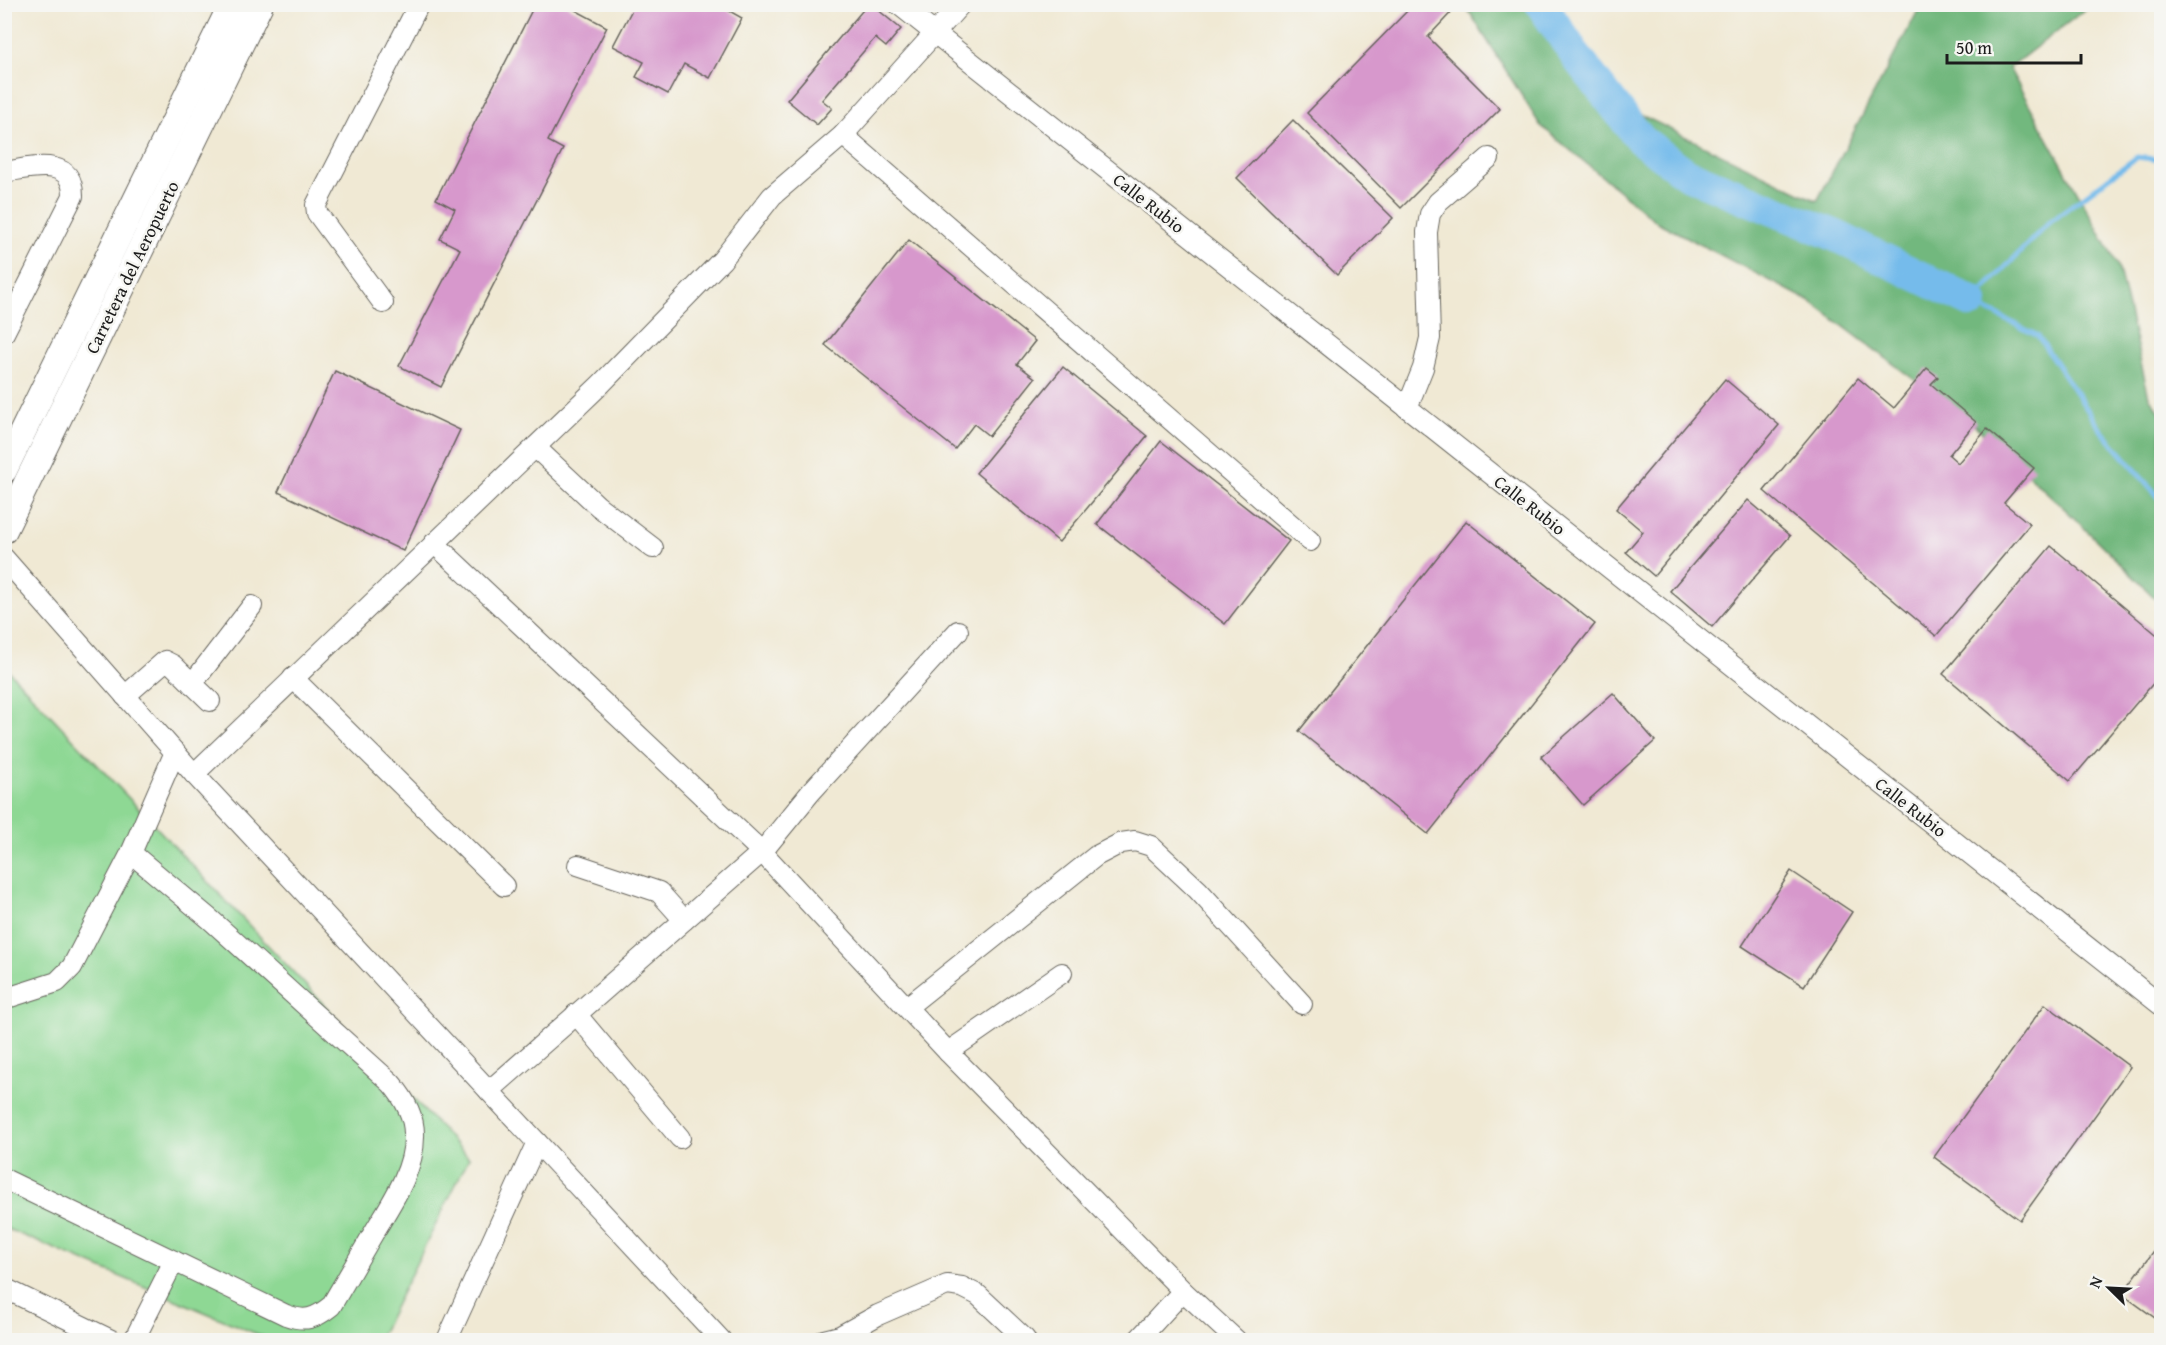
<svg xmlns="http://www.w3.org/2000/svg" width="2166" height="1345" font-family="'Gentium Book Plus',serif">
  <rect width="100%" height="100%" fill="#f6f6f2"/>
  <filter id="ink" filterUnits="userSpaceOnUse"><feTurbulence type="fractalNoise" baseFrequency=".0167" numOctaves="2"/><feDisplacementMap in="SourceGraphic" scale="12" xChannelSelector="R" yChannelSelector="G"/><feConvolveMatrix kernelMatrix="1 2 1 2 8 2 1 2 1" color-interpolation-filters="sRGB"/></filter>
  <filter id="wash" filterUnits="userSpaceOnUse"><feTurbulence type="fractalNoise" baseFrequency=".008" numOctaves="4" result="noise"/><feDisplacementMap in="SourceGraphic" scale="24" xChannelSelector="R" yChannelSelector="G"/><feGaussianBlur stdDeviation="1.35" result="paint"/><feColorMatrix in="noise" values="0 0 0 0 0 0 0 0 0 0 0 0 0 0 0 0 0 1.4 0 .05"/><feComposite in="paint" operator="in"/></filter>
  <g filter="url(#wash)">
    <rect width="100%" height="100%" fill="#f0e9d4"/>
    <path fill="#8ed894" stroke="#557a58" stroke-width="1.5" d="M4,666L469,1158L378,1340H271L5,1228Z"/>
    <path fill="#72b87e" stroke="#476a4d" stroke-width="1.5" d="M1465,5H1552L1639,114L1817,201L1921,5H2091L2009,68L2118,266L2149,397L2161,413V604L2067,511L1973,424L1811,302L1657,222L1540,125Z"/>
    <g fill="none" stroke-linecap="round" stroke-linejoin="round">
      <path stroke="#74bbeb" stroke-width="5" d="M2162,160L2137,157L2049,222L1972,302L2038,336L2101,430L2162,501"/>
      <path stroke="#74bbeb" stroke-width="32" d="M1541,4L1578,59L1641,140L1687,174L1834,235L1972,302"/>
    </g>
    <g id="blocks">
      <g fill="#d798cc">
        <path d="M535,4H564L607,27L548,141L563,149L441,387L399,366L460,249L440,239L455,209L436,199Z"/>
        <path d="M635,4H717L742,18L710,78L684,64L668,94L636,77L644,62L613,46Z"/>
        <path d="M868,4H871L901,29L886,47L875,38L822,100L832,108L817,125L787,100Z"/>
        <path d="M1414,4H1459L1428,37L1500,109L1401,208L1307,113Z"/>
        <path d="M1293,120L1393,218L1337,275L1237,178Z"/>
        <path d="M909,240L1035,341L1017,364L1035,378L989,436L974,424L955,449L825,345Z"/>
        <path d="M1063,367L1147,436L1059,542L976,473Z"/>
        <path d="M1927,368L1938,377L1931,384L1976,422L1949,455L1958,463L1987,429L2034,468L2004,503L2030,524L1936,636L1764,491L1858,378L1894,408Z"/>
        <path d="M335,371L460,430L403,551L278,492Z"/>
        <path d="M1725,379L1779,425L1654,576L1626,552L1643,532L1616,509Z"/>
        <path d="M1161,441L1289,541L1225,624L1097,524Z"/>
        <path d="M1748,500L1790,536L1712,627L1670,591Z"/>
        <path d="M1466,521L1595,624L1428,834L1299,731Z"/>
        <path d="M2051,546L2162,639V673L2070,781L1943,674Z"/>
        <path d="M1613,693L1655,741L1583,805L1541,757Z"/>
        <path d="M1791,871L1852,912L1804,986L1742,946Z"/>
        <path d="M2045,1004L2130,1067L2020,1220L1934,1157Z"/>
        <path d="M2162,1240V1323L2122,1294Z"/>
      </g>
    </g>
  </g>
  <g filter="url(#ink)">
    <use href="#blocks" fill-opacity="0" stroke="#66645c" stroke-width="1.5"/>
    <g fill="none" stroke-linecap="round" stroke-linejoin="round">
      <defs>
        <g id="minor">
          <path d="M898,4L2162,1006"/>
          <path d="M843,135L1310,541"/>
          <path d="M4,172C31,168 73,155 73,196L4,333"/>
          <path d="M383,303L317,213L316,205L419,4"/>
          <path d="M1407,408L1423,368L1430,338L1427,232L1430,214L1438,202L1489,158"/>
          <path d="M535,447L598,506L653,548"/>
          <path d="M434,543L762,852L948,1052L1183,1291L1236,1340"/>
          <path d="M4,558L194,774L721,1340"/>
          <path d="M293,678L504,886"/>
          <path d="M192,684L252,606"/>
          <path d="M125,696L165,661L173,665L210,701"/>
          <path d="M194,774L601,384L722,260L772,196L843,135L961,4"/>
          <path d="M578,865L659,892L684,920"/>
          <path d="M4,999L57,982L72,967L131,853L175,752"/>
          <path d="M907,1007L1096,856L1121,843L1135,841L1151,846L1198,890L1302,1004"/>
          <path d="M576,1014L680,1138"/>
          <path d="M948,1052L1062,973"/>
          <path d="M489,1091L762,852L811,792L958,631"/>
          <path d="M4,1179L286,1315C305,1322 315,1319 331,1306C345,1282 359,1258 373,1234C390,1205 414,1172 414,1137C415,1116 404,1098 391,1083L211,920L131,853"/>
          <path d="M4,1288L111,1340"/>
          <path d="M134,1340L174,1261"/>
          <path d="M447,1340L537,1142"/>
          <path d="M824,1340L840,1336L878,1315L947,1285L962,1287L978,1295L1025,1339"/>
          <path d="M1138,1340L1183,1291"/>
        </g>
        <g id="major">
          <path d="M4,470L232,4"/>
          <path d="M4,530L260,4"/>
        </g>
      </defs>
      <use href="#minor" stroke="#66645c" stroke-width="22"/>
      <use href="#major" stroke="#66645c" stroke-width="28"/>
      <use href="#minor" stroke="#fff" stroke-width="20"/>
      <use href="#major" stroke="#fff" stroke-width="26"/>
    </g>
  </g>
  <g text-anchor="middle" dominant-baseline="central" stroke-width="5" stroke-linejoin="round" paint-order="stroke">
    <g font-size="18" fill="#1c1c1c" stroke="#f6f6f2">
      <text transform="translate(1149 203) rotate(38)">Calle Rubio</text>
      <text transform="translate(132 267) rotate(-64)">Carretera del Aeropuerto</text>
      <text transform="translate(1530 505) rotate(38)">Calle Rubio</text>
      <text transform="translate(1911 807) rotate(38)">Calle Rubio</text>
    </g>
  </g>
  <rect width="2166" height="1345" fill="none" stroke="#f6f6f2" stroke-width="24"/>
  <g transform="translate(2109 1288) rotate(294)" stroke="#f6f6f2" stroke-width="4.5" paint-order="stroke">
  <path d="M0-4.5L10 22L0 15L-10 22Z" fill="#1c1c1c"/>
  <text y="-9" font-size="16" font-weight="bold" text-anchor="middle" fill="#1c1c1c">N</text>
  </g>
  <path d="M1947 54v9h134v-9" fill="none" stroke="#1c1c1c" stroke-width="3"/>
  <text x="1956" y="54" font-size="18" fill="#1c1c1c" stroke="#f6f6f2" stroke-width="4.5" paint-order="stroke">50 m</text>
</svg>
